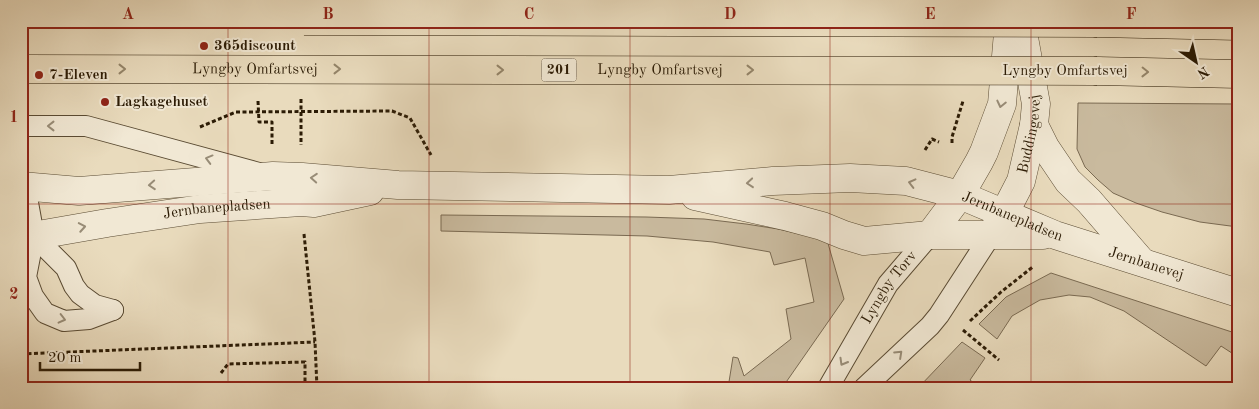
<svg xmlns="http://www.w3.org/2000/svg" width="1259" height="409" font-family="'Old Standard TT',serif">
  <rect width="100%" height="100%" fill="#e9dbbd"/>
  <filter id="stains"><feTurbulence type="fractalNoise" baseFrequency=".004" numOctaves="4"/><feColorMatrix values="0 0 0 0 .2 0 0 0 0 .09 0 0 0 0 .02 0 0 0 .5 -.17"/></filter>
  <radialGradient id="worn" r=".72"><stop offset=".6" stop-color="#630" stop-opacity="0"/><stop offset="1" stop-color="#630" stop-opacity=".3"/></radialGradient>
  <g fill="#c9ba9e" stroke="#7a6a52">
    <path d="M1078,103L1238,104V227L1200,222L1162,212L1136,203L1113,193L1098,180L1085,167L1077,149Z"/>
    <path d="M441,215L646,217L704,219L746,224L778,229L827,240L844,299L782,388H728L733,357L738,358L744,376L791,339L786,309L814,302L805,258L774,265L770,252L713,242L647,236L441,231Z"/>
    <path d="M1051,273L1238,334V357L1221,346L1206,366L1124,311L1090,297L1069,295L1040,300L1012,316L997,339L979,324L1006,297Z"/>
    <path d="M962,342L985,358L970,380L980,388H950L943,383L938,388H918Z"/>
  </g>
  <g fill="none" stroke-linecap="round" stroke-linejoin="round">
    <defs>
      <g id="service">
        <path d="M21,126H86L259,173"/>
        <path d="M25,186L34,236L26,277L33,296L45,313L64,321L89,319L113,310"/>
        <path d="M34,236L66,268L74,286L80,294L95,305L113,310"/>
        <path id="s1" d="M828,388L888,284L930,235"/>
        <path d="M864,388L930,326L939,315L991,235"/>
      </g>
      <g id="tertiary">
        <path d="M1034,125L1045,147L1068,181L1089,201L1141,261"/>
        <path id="s2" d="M21,186L79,191L273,176L302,177L398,185L669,190L773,181L850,178L906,181L960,195L1055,235L1238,293"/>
        <path d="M695,196L785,216L822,226L844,235L864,241L930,235H1043"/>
        <path id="s3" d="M994,230L1004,214L1021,181L1034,125L1036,104L1021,21"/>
        <path d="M930,235L960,195L979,162L984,152L1002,104L1009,21"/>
        <path id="s4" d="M21,238L107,223L200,209L301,202L314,203L370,191"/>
      </g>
      <g id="motorway">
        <path d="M1097,23L1238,26"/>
        <path d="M1097,71L1238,74"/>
      </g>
    </defs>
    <use href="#service" stroke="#5a4b33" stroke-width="22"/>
    <use href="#tertiary" stroke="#5a4b33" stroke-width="29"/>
    <use href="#motorway" stroke="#2b1b05" stroke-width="29"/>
    <g stroke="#2b1b05" stroke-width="3" stroke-dasharray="4 2.5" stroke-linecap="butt">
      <path d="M301,99V145"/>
      <path d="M258,101L259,122H272V145"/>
      <path d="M200,127L236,112L392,111L410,118L431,155"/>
      <path d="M952,143V137L963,101"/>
      <path d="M925,150L932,139L939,142"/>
      <path d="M304,234L315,342L317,388"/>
      <path d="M970,321L1001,292L1034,266"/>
      <path d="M963,330L999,360"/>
      <path d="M21,354L315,342"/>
      <path d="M221,373L228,364L305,362V388"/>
    </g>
    <use href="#service" stroke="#f1e8d4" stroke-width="20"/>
    <use href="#tertiary" stroke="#f1e8d4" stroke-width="28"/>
    <use href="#motorway" stroke="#e9dbbd" stroke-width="28"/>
    <defs>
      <g id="motorway-bridge">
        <path d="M304,21L1097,23"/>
        <path id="s5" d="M21,69L1097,71"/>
      </g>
    </defs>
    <use href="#motorway-bridge" stroke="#2b1b05" stroke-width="29" stroke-linecap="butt"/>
    <use href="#motorway-bridge" stroke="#e9dbbd" stroke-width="28"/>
  </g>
  <defs><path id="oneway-chevron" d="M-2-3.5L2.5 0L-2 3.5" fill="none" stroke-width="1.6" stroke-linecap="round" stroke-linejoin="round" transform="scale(1.25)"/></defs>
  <g stroke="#94856a">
    <use href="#oneway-chevron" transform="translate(122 69)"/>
    <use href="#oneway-chevron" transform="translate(337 69)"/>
    <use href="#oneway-chevron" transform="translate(500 70)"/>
    <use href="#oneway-chevron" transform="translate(750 70)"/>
    <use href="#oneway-chevron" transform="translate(1145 72) rotate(1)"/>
  </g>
  <g stroke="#988c77">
    <use href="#oneway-chevron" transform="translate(1001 104) rotate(103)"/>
    <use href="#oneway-chevron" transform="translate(51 126) rotate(-180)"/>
    <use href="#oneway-chevron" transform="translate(209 159) rotate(-165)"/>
    <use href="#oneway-chevron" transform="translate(314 178) rotate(-176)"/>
    <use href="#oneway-chevron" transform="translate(750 183) rotate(175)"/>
    <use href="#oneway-chevron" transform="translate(912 183) rotate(-166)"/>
    <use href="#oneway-chevron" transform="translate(152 185) rotate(176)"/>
    <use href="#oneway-chevron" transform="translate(82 227) rotate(-10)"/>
    <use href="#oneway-chevron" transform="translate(62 319) rotate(14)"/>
    <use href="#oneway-chevron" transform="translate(899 354) rotate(-43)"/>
    <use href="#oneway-chevron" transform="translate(843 362) rotate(120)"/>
  </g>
  <path fill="none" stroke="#8f2418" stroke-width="1" stroke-opacity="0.55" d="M228,21V388M429,21V388M630,21V388M830,21V388M1031,21V388M21,204H1238"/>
  <g fill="#8f2418" stroke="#f1e8d4" stroke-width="2">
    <circle cx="204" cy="46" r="5"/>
    <circle cx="39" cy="75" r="5"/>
    <circle cx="105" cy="102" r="5"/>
  </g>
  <g text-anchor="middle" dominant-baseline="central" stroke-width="4" stroke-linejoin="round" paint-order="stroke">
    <rect fill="#f1e8d4" stroke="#665843" stroke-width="1" x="541.5" y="58.5" width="35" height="23" rx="4"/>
    <g font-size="14" font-weight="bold" fill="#2b1b05">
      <text x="559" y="70">201</text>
    </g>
    <g font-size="15" font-weight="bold" fill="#2b1b05" stroke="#f1e8d4" text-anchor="start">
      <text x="214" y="46">365discount</text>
      <text x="49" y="75">7-Eleven</text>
      <text x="115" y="102">Lagkagehuset</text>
    </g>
    <g font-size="15" fill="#2b1b05" stroke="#f1e8d4">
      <text stroke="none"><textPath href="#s5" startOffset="234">Lyngby Omfartsvej</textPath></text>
      <text stroke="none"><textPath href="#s5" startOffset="639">Lyngby Omfartsvej</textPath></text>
      <text x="1065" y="71">Lyngby Omfartsvej</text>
      <text stroke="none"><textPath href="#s3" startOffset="104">Buddingevej</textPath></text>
      <text stroke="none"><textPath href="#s4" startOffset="198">Jernbanepladsen</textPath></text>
      <text stroke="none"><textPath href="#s2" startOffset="999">Jernbanepladsen</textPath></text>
      <text stroke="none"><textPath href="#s2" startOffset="1141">Jernbanevej</textPath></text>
      <text stroke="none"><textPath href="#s1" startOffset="118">Lyngby Torv</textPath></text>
    </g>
  </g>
  <rect width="1259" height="409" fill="none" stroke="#e9dbbd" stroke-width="55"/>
  <g transform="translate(1196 62) rotate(146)" stroke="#f1e8d4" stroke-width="4" paint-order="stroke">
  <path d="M0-4L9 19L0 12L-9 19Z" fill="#2b1b05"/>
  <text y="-8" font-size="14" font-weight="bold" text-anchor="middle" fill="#2b1b05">N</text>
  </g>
  <path d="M40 362v8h100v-8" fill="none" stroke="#2b1b05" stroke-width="2.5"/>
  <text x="48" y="362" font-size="15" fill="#2b1b05" stroke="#f1e8d4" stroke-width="4" paint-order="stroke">20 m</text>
  <rect x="28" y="28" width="1204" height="354" fill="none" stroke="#8f2418" stroke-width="2"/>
  <g font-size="16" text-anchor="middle" font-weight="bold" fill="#8f2418">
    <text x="128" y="19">A</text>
    <text x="328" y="19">B</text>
    <text x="529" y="19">C</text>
    <text x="730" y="19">D</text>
    <text x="930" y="19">E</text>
    <text x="1131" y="19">F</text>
    <text x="14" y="122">1</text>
    <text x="14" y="299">2</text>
  </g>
  <rect width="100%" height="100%" filter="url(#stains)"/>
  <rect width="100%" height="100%" fill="url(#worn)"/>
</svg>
